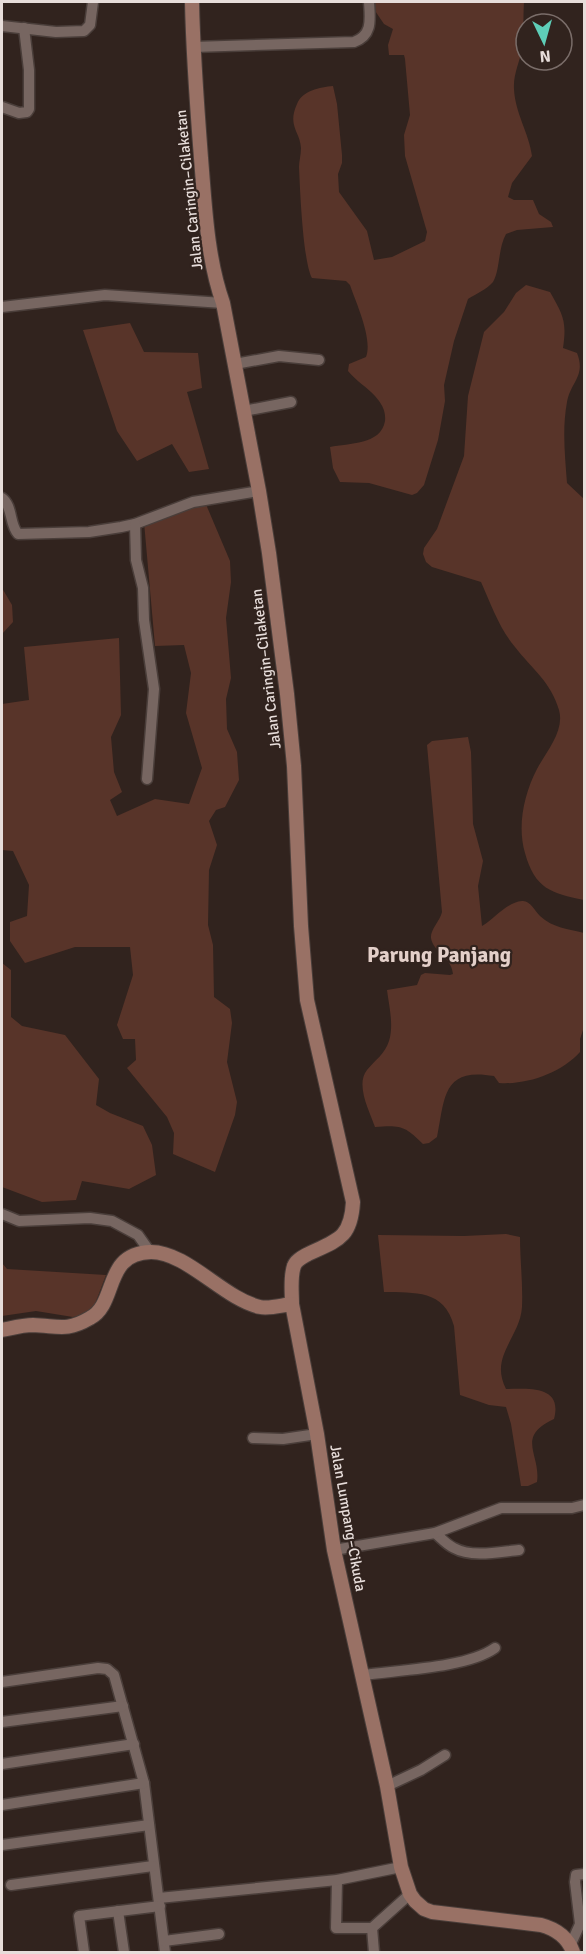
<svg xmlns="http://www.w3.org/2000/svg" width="586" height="1954" font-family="Signika,sans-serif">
  <rect width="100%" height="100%" fill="#31231e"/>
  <g fill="#583429">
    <path d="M369,2H524C523,17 524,33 522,48C520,62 513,74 514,89C515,113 529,133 532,156L512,183L508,197L514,200H533L539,214L551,222L553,227L517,230L506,234C498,248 500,271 493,282C487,289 476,294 468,299L454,341L444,385L445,401L438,440L424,485L417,493L412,495L369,483L340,482L333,468L330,447C349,443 381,445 385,421C386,411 382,404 375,396C367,387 356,381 348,371L349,364L366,357C373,339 356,303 350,285L346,281L312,278C303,262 300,189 299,167C299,161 301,155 301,148C300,131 287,126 297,104C302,91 320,87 333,86L337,104L342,155V163L338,174L339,192L367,231L374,260L392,257L425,241L427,232L405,156L404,135L410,115L405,59L404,55H389L388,45L393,29L384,24Z"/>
    <path d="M526,285L550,292C563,315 567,321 563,348L577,353C586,376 571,381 567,402C562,429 565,456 567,483L584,499V900C551,893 535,889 525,853C517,826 524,794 537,769C546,752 565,731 559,710C551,682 532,669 515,647C499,628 491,604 481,582L432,567L426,562L423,554L424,548L437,529L464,456L468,396L484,332L504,312L516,293Z"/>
    <path d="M130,323L144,352L198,353L202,388L187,392L209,469L189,472L172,444L137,461L117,431L83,330Z"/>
    <path d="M202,495L230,561L231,582L226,618L231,678L226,699L227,729L237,752L239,780L225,807L216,810L209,821L217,845L209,870L208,925L213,945L214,997L230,1009L232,1023L227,1062L237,1102L235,1115L215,1172L173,1154L174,1133L167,1117L127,1068L136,1060L135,1039H123L117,1025L133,975L130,947H75L25,963L10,941V922L27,916L29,885L13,851L2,850V704L29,700L24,647L119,638L121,715L111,737L114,772L122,792L110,800L117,816L155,799L189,804L202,768L186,713L191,673L184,645L155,646L144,522Z"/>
    <path d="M2,588L12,605L13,622L2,634Z"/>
    <path d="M468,737L471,752L473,824L483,861L478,886L482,926C494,919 507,902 522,901C530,900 535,911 540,916C553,928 568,929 584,933V1027L580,1039V1052C561,1073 527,1085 499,1083L494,1076C442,1067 445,1098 437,1137L429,1143L423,1144C405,1126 401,1125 375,1127C370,1112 355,1085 367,1070C375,1060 385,1054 389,1041C394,1025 389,1006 387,990L417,985L421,975L425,973L450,975L453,974C451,956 433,952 431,938C430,930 440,921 442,912L427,745L432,741Z"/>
    <path d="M2,963L11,970V1017L22,1026L65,1035L99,1079L96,1105L110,1113L143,1126L152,1145L156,1175L129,1189L82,1181L76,1200L42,1202L2,1187Z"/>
    <path d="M506,1234L520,1237C520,1260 523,1284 522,1307C520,1338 489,1356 506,1389C528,1389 563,1385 554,1419C515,1437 541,1454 537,1482L528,1486H521L511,1424L506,1407L489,1405L460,1395L454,1326C444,1289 415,1293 384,1292L378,1235L464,1236Z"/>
    <path d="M2,1263L7,1269L106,1275L95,1304L86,1314L73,1317L36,1311L2,1316Z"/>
  </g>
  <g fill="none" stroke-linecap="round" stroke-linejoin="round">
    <defs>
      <g id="street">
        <path d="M2,26L56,32L84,31L90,25L93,2"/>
        <path d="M193,47L354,42C373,35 370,19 369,2"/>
        <path d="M2,107L19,113L27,112L29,109V70L24,28"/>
        <path d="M2,307L105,295L223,303"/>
        <path d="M235,364L279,356L319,360"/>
        <path d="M244,411L291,402"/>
        <path d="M2,498C13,506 9,524 18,534L89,532L121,527L135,524L193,502L259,491"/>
        <path d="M135,524L136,560L143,588L144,620L154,689L147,779"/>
        <path d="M2,1214L19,1221L90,1218L112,1221L138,1235L150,1252"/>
        <path d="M253,1438L283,1439L317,1434"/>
        <path d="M435,1533C441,1538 447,1545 454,1548C472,1558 499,1552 519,1550"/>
        <path d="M334,1550L435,1533L501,1508H572L584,1505"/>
        <path d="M363,1675C399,1670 467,1668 495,1648"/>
        <path d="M2,1682L98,1668L107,1669L114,1675L144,1783L165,1952"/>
        <path d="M2,1722L123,1706"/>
        <path d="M2,1764L134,1744"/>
        <path d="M387,1786L421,1770L445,1755"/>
        <path d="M2,1805L144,1783"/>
        <path d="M2,1845L149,1825"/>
        <path d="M337,1880L336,1928H372"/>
        <path d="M11,1885L153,1866"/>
        <path d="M159,1898L337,1880L401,1867"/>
        <path d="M118,1911L124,1952"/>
        <path d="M164,1941L219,1934"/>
        <path d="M570,1946L580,1924L575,1882L576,1875L584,1874"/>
        <path d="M84,1952L79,1916L160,1906"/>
        <path d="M374,1952L372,1928L410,1894"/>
      </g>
      <g id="secondary">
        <path d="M192,2C193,54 197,106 201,158C205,206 207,258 223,303L259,491L269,553L287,694L294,766L301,926L307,1000L353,1202C351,1238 338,1240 308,1254C303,1257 296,1260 294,1266C290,1277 292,1292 292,1304"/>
        <path d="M2,1330C12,1328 23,1325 33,1325C59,1326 66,1332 90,1318C118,1303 103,1253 151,1252C187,1252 224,1299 260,1307C270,1309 282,1305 292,1304L317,1434L334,1550L387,1786L401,1867L410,1894L415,1901L424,1909L432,1912L541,1925C556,1929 568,1938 573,1952"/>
      </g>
    </defs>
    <use href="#street" stroke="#4a3e3a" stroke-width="13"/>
    <use href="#secondary" stroke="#4a3e3a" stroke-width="16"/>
    <use href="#street" stroke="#776661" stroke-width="10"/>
    <use href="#secondary" stroke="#997165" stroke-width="14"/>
  </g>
  <g text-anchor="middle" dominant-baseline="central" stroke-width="4.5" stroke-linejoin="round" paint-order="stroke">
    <g font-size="15" fill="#e7ddda" stroke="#31231e">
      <text transform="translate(189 190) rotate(-96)">Jalan Caringin–Cilaketan</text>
      <text transform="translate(266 669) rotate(-97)">Jalan Caringin–Cilaketan</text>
      <text transform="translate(348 1518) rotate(80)">Jalan Lumpang–Cikuda</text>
    </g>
    <g font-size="21" font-weight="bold" fill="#e3cfc9" stroke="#31231e">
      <text x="439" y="955">Parung Panjang</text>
    </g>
  </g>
  <rect width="586" height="1954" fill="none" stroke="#e7ddda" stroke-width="6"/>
  <g transform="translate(544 42) rotate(175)"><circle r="28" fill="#31231e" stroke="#7a6d69" stroke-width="1.5"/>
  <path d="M0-4.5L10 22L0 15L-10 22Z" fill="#5eceb8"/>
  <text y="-9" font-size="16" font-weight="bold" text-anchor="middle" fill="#e7ddda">N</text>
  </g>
</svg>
